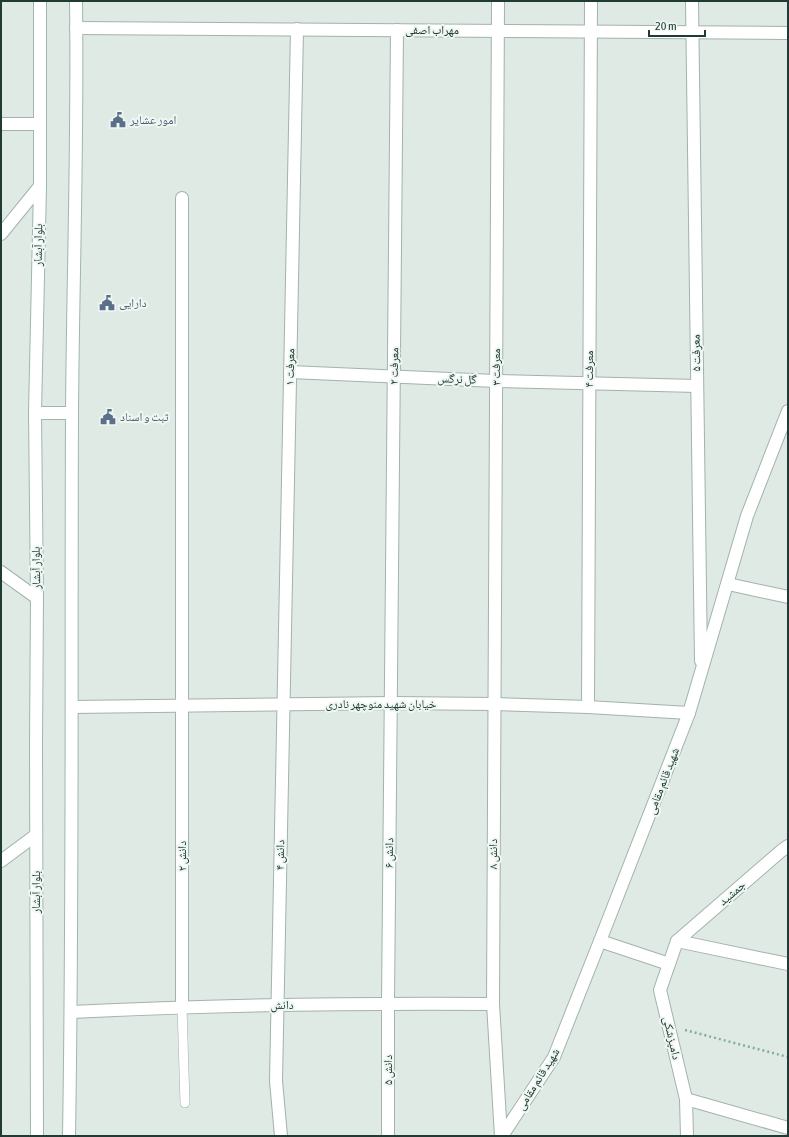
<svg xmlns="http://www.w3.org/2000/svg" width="789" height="1137" font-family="'Asap Condensed','Noto Naskh Arabic',sans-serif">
  <rect width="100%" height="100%" fill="#dfeae5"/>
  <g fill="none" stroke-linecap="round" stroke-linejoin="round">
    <defs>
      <path id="lane" d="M182,1007L185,1103"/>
      <g id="street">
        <path d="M498,1L493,1004L501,1136"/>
        <path d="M692,1L701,661"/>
        <path d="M76,28L788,33"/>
        <path d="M1,124H40"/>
        <path d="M182,198V1007"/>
        <path d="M1,234L40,186"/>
        <path d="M290,372L496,381L697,386"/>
        <path d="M1,572L37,598"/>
        <path d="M728,584L788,597"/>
        <path d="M72,707L391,703L494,704L588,707L689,713"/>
        <path d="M588,707L591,1"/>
        <path d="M1,861L36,835"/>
        <path d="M600,941L669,964"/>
        <path d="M677,941L788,964"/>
        <path d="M71,1012C212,1005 352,1003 493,1004"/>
        <path d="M686,1099L788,1128"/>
        <path d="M281,1136L276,1081L297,29"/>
        <path d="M388,1136V1003L397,30"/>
        <path d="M502,1136L554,1057L600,941L689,713L747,516L788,411"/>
        <path d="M687,1136L686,1099L660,990L677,941L781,851L788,846"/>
      </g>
      <g id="secondary">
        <path d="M35,413H72"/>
        <path d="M37,1136L36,743L37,598L35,413L40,186V1"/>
        <path d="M69,1136C73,895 71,653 72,412C73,275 78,138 76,1"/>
      </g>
    </defs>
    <use href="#lane" stroke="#a2b2ac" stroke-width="10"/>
    <use href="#street" stroke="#a2b2ac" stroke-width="14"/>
    <use href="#secondary" stroke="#9eb6ae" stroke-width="14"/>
    <path stroke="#7faea1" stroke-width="2.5" stroke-dasharray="2 3" stroke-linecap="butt" d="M685,1030L788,1057"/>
    <use href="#lane" stroke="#fff" stroke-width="9"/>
    <use href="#street" stroke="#fff" stroke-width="12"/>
    <use href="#secondary" stroke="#fff" stroke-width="12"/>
  </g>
  <defs>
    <symbol id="civic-bare" viewBox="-9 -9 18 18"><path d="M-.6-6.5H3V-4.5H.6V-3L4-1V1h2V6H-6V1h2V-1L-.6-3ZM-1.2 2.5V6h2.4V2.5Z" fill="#5c6f8a" stroke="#eff7f3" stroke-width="2.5" paint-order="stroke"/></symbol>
  </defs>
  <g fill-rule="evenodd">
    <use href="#civic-bare" x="107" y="109" width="22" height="22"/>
    <use href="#civic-bare" x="96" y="292" width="22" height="22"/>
    <use href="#civic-bare" x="97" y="406" width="22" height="22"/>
  </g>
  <g text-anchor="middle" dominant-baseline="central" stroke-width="4" stroke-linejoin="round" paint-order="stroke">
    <g font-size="12" fill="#203a34" stroke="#eff7f3">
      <text x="432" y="30">مهراب اصفی</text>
      <text transform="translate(38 245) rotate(-89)">بلوار آبشار</text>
      <text transform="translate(696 353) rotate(-91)">معرفت ۵</text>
      <text transform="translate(394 366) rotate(-89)">معرفت ۲</text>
      <text transform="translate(290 367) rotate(-89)">معرفت ۱</text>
      <text transform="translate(496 367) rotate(-90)">معرفت ۳</text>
      <text transform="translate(589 369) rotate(-90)">معرفت ۴</text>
      <text transform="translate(457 379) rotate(2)">گل نرگس</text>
      <text transform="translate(36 568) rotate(-91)">بلوار آبشار</text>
      <text x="381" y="704">خیابان شهید منوچهر نادری</text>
      <text transform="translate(663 781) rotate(-69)">شهید قائم مقامی</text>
      <text transform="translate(389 853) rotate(-89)">دانش ۶</text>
      <text transform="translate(493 854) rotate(-90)">دانش ۸</text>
      <text transform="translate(280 855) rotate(-89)">دانش ۴</text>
      <text transform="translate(182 856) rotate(-90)">دانش ۲</text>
      <text transform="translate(36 892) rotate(-90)">بلوار آبشار</text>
      <text transform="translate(732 893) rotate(-41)">جمشید</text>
      <text transform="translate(282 1005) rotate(-1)">دانش</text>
      <text transform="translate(672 1038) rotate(77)">دامپزشکی</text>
      <text transform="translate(388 1070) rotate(-90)">دانش ۵</text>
      <text transform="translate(538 1079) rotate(-58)">شهید قائم مقامی</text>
    </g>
    <g font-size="12" fill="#4e5e75" stroke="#eff7f3" text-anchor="start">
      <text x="130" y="120">امور عشایر</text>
      <text x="119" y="303">دارایی</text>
      <text x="120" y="417">ثبت و اسناد</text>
    </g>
  </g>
  <rect width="789" height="1137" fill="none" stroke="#203a34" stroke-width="4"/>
  <path d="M649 30v6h56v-6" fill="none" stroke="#203a34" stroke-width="2"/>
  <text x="655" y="30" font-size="12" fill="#203a34" stroke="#eff7f3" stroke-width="3" paint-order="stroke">20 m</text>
</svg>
